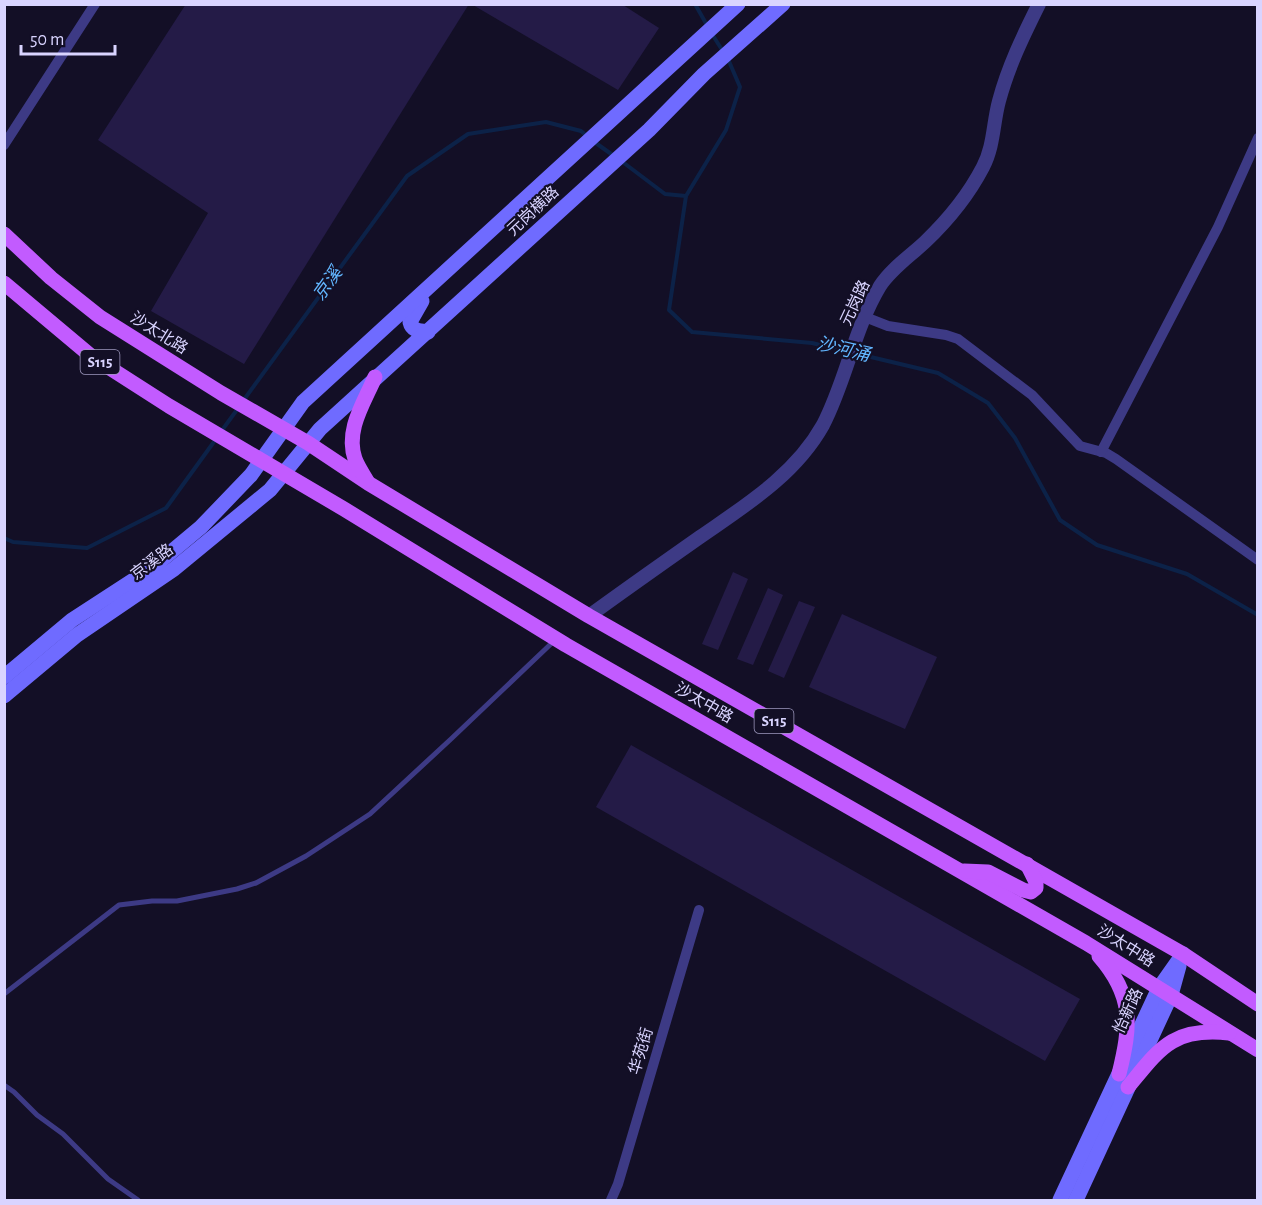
<svg xmlns="http://www.w3.org/2000/svg" width="1262" height="1205" font-family="'Alegreya Sans','Noto Sans SC',sans-serif">
  <rect width="100%" height="100%" fill="#130f26"/>
  <g fill="none" stroke-linecap="round" stroke-linejoin="round">
    <g stroke="#0c2248" stroke-width="4">
      <path d="M695,4L708,27"/>
      <path d="M712,34L724,53"/>
      <path d="M728,59L740,87L726,130L686,196L669,310L692,332L812,343L938,373L988,403L1015,438L1060,520L1097,545L1187,574L1258,615"/>
      <path d="M593,141L614,156"/>
      <path d="M620,160L665,194L686,196"/>
      <path d="M243,401L407,176L468,134L546,122L581,131L587,136"/>
      <path d="M220,433L239,407"/>
      <path d="M4,538L13,542L87,548L166,508L216,439"/>
    </g>
  </g>
  <g fill="#241b47">
    <path d="M186,4H469L244,364L151,311L208,213L98,140Z"/>
    <path d="M473,5H623L659,28L618,90Z"/>
    <path d="M733,572L748,579L718,650L702,644Z"/>
    <path d="M768,588L783,595L753,665L737,659Z"/>
    <path d="M799,601L815,607L784,678L768,671Z"/>
    <path d="M842,614L937,657L905,729L809,687Z"/>
    <path d="M631,745L1080,999L1045,1061L596,807Z"/>
  </g>
  <g fill="none" stroke-linecap="round" stroke-linejoin="round">
    <g stroke="#3d3a85" stroke-width="5">
      <path d="M4,994L119,905L152,901H177L237,889L256,883L306,856L370,814L451,739L555,640"/>
      <path d="M4,1085L14,1092L37,1115L63,1134L108,1179L138,1200"/>
    </g>
    <g stroke="#3d3a85" stroke-width="10">
      <path d="M4,145L95,4"/>
      <path d="M865,317L888,326L946,335L958,339L1032,395L1080,446L1106,453L1116,459L1258,560"/>
      <path d="M1101,452L1218,227L1258,138"/>
      <path d="M611,1200L618,1184L699,910"/>
    </g>
    <path stroke="#3d3a85" stroke-width="14" d="M589,616C626,589 663,563 700,537C746,505 795,475 823,425C846,381 854,329 880,286C891,269 910,256 925,242C947,221 969,194 983,167C994,146 993,123 999,101C1008,67 1023,36 1039,4"/>
    <g stroke="#6f6bff" stroke-width="15">
      <path d="M422,301L410,322C412,331 420,331 428,332"/>
      <path d="M4,677L72,620L152,568L201,527L251,475L303,402L738,4"/>
      <path d="M4,696L77,635L174,569L270,490L320,429L649,130L704,74L783,4"/>
      <path d="M1060,1200L1159,988L1183,954"/>
      <path d="M1076,1200L1171,995L1179,966"/>
    </g>
    <g stroke="#c25bff" stroke-width="15">
      <path d="M4,234L51,278L100,317L221,393L308,443L368,483L589,616L1183,954L1258,1004"/>
      <path d="M4,283L91,356L169,406L344,509L566,645L1086,943L1258,1050"/>
      <path d="M367,481C363,474 358,467 355,459C345,430 364,403 375,377"/>
      <path d="M964,871L988,872L1023,890L1031,892L1036,888V882L1027,864"/>
      <path d="M1099,956C1134,996 1131,1025 1119,1074"/>
      <path d="M1128,1087C1160,1048 1173,1027 1229,1033"/>
    </g>
  </g>
  <g text-anchor="middle" dominant-baseline="central" stroke-width="4.5" stroke-linejoin="round" paint-order="stroke">
    <g fill="#130f26" stroke="#9e99be" stroke-width="1.5">
      <rect x="80.5" y="350" width="39" height="24" rx="4.5"/>
      <rect x="754.5" y="709" width="39" height="24" rx="4.5"/>
    </g>
    <g font-size="15" font-weight="bold" fill="#d9d4ff">
      <text x="100" y="362">S115</text>
      <text x="774" y="721">S115</text>
    </g>
    <g font-size="16" fill="#d9d4ff" stroke="#130f26">
      <text transform="translate(533 211) rotate(-43)">元岗横路</text>
      <text transform="translate(855 303) rotate(-65)">元岗路</text>
      <text transform="translate(159 333) rotate(32)">沙太北路</text>
      <text transform="translate(152 562) rotate(-37)">京溪路</text>
      <text transform="translate(704 703) rotate(30)">沙太中路</text>
      <text transform="translate(1126 946) rotate(32)">沙太中路</text>
      <text transform="translate(1128 1011) rotate(-65)">怡新路</text>
      <text transform="translate(641 1051) rotate(-73)">华苑街</text>
    </g>
    <g font-size="18" font-style="italic" fill="#62b6ff" stroke="#130f26">
      <text transform="translate(328 284) rotate(-54)">京溪</text>
      <text transform="translate(843 350) rotate(13)">沙河涌</text>
    </g>
  </g>
  <rect width="1262" height="1205" fill="none" stroke="#d9d4ff" stroke-width="12"/>
  <path d="M21 45v9h94v-9" fill="none" stroke="#d9d4ff" stroke-width="3"/>
  <text x="30" y="45" font-size="18" fill="#d9d4ff" stroke="#130f26" stroke-width="4.5" paint-order="stroke">50 m</text>
</svg>
